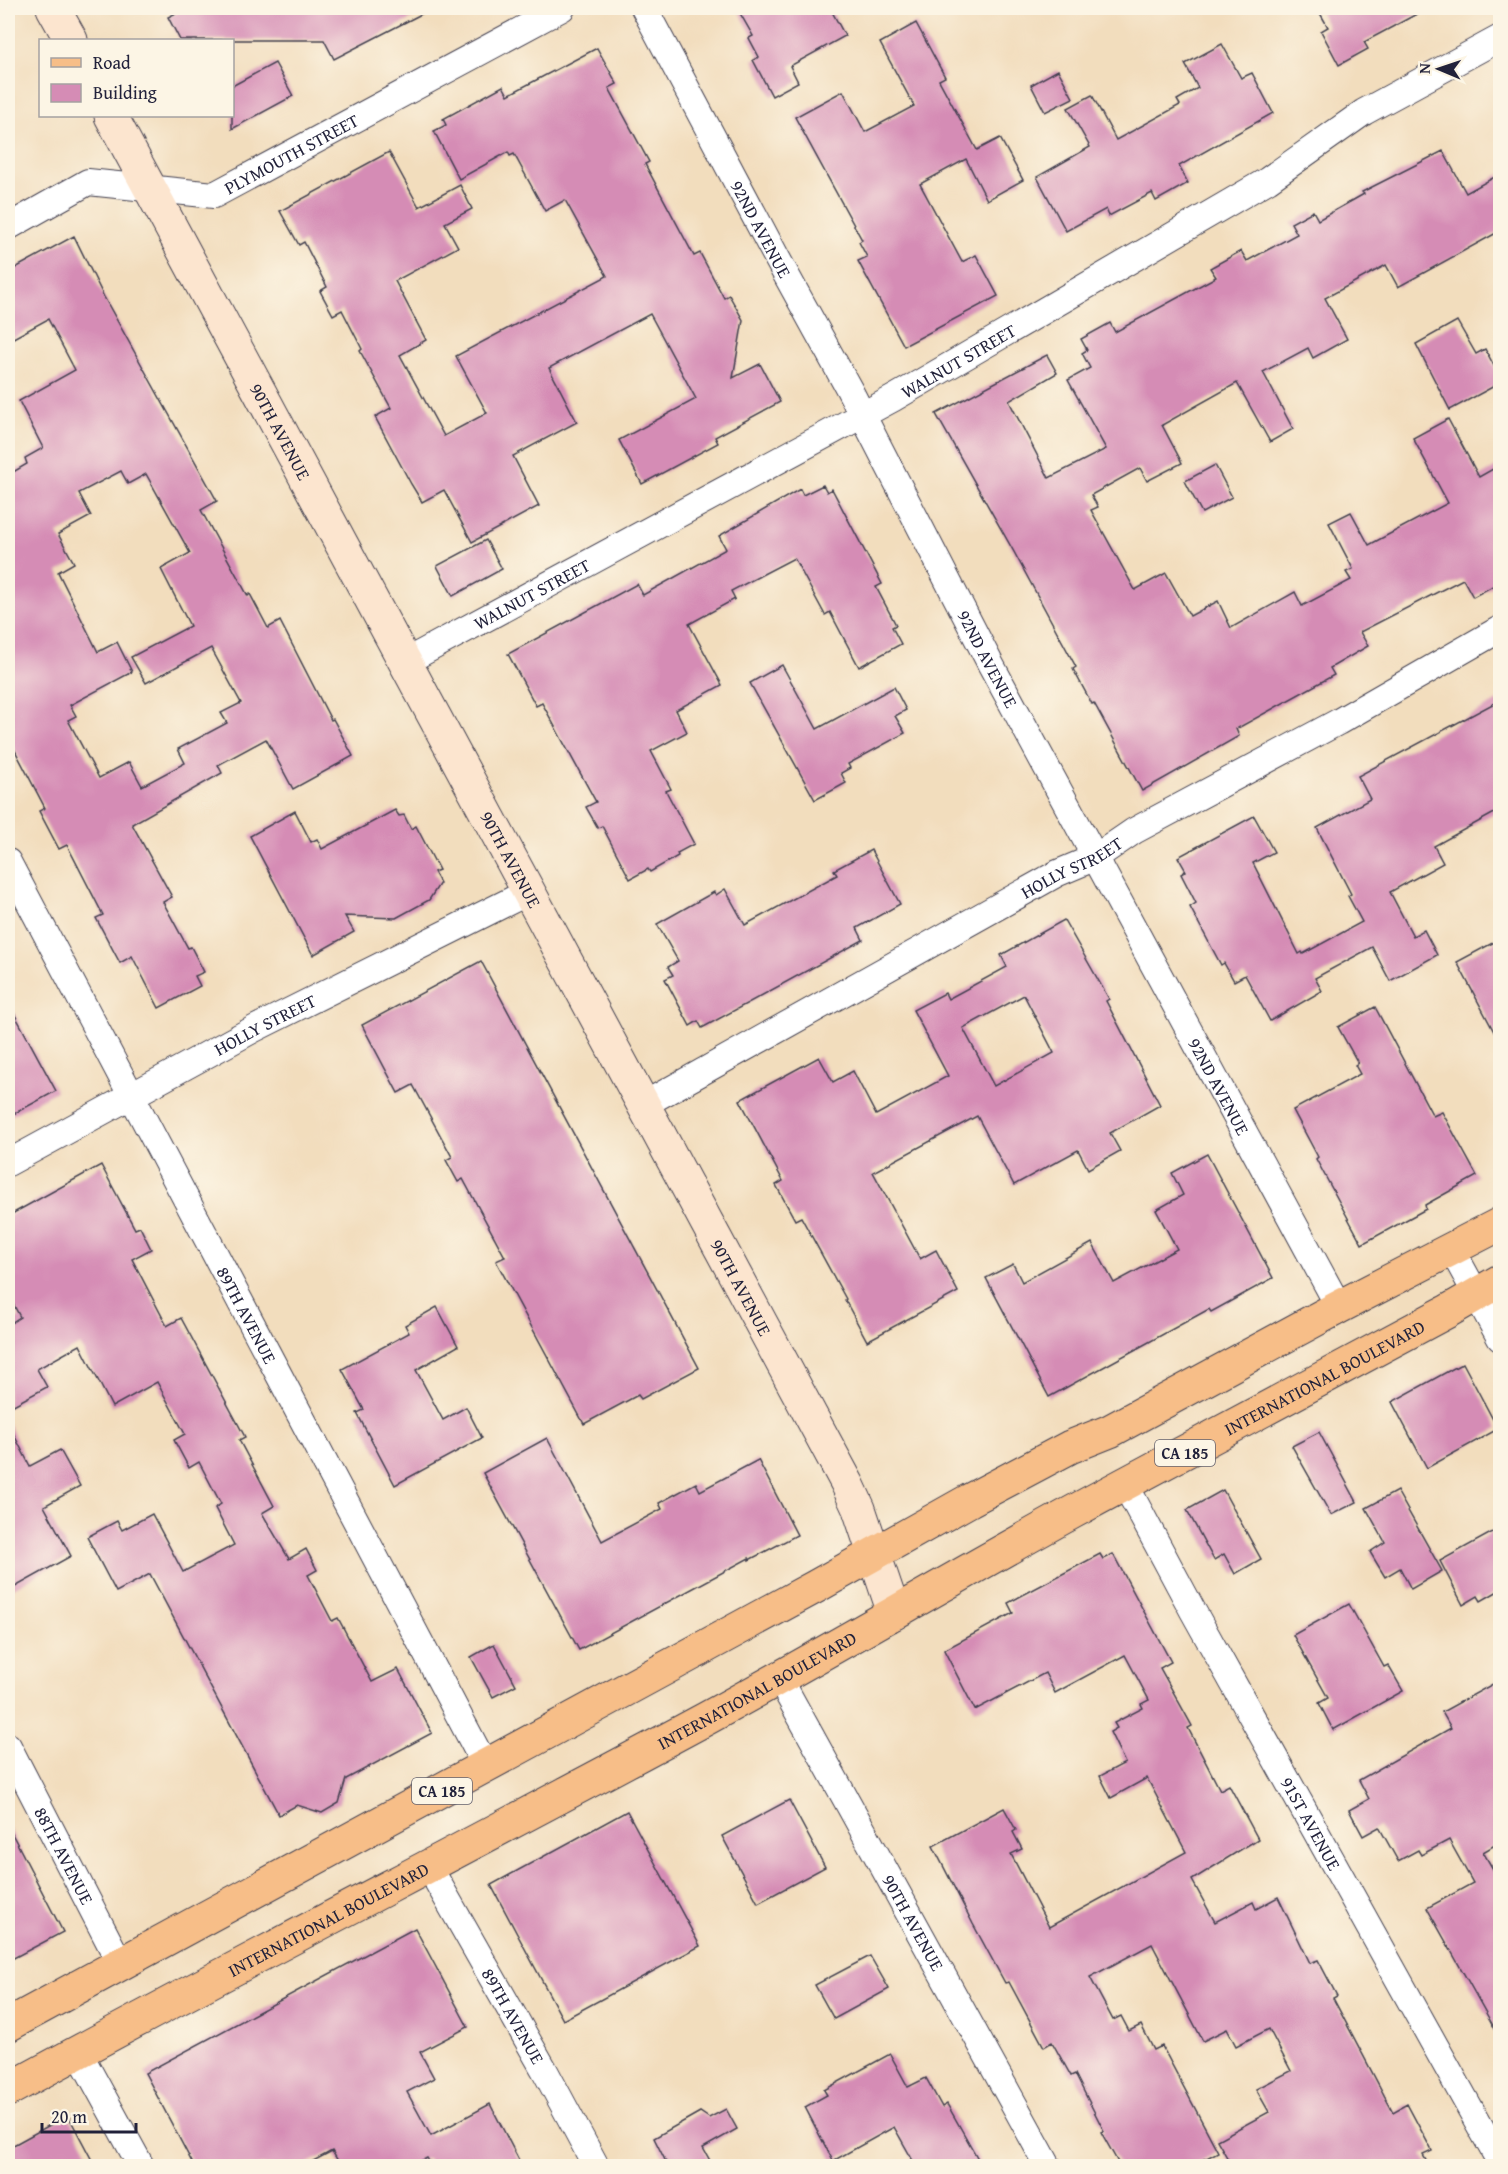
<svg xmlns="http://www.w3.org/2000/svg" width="1508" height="2174" font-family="'Gentium Book Plus',serif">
  <rect width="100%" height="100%" fill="#fcf5e5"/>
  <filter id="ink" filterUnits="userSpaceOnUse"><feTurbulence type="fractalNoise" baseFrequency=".0167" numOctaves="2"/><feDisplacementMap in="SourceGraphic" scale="12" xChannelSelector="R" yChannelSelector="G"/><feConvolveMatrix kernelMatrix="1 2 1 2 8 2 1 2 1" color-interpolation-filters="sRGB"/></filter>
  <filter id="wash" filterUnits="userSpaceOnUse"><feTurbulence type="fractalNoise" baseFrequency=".008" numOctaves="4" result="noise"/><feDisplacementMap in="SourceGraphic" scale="24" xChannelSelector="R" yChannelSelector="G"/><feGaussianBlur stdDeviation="1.35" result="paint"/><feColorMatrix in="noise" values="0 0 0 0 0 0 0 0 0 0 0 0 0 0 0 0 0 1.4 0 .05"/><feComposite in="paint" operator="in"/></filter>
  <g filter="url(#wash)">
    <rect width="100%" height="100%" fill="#f2ddbd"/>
    <g id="blocks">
      <g fill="#d58cb5" fill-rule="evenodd">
        <path d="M186,8H433L334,59L324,40H180L168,17Z"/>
        <path d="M737,8H830L845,36L790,66L798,82L772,96L753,60L759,57L749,38L753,36Z"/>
        <path d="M1317,8H1428L1364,42L1368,49L1339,65L1321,31L1328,27Z"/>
        <path d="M916,23L945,77L939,80L977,150L1000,138L1023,180L987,200L966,159L920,184L962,262L976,255L998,296L904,346L858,261L867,257L859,242L862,240L795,117L843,91L865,132L914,106L880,43Z"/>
        <path d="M1222,44L1241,78L1252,73L1273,113L1179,166L1188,183L1156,201L1152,193L1109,216L1106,209L1066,231L1037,177L1090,147L1068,108L1092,95L1116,140L1180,105L1177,100L1198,88L1185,64Z"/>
        <path d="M597,48L617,84L609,88L649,162L645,164L694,256L700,253L724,298L729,295L743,320L733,378L760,364L780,402L715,437L718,443L642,484L619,440L696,399L650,314L549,368L577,422L513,456L539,506L472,542L444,490L422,502L411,484L375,417L391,408L360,351L362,349L342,310L333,315L320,291L327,287L304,242L299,245L280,211L389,152L419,207L460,185L472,209L445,223L458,247L395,281L426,340L400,355L444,436L487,413L456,356L607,276L565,200L545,211L514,154L510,156L508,152L459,179L434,131L446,125L443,119L503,86L508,95Z"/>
        <path d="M275,63L293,96L232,129V86Z"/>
        <path d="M1058,70L1073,98L1045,112L1031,85Z"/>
        <path d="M1443,151L1466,193L1500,174V231L1398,287L1386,265L1325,298L1347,339L1313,358L1308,348L1263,372L1293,429L1270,442L1237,383L1162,425L1182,463L1147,481L1140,468L1091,495L1098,507L1091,510L1135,590L1166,573L1190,616L1218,601L1231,628L1295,592L1302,606L1351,580L1346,572L1353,569L1329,523L1351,512L1369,545L1448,503L1413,438L1448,419L1479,477L1500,465V582L1473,597L1463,579L1360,632L1368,646L1330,668L1334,675L1236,729L1239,736L1142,791L1094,703L1092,704L1073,669L1076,667L1014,552L936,414L1047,355L1057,373L1009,401L1049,478L1106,449L1068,380L1090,368L1082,353L1087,350L1081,339L1110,323L1115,332L1216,277L1210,268L1241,251L1247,261L1297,234L1291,223L1313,211L1318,220L1364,194L1362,192Z"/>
        <path d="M74,236L104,297L217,501L201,510L248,596L250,594L268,628L280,621L331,720L333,719L353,756L293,789L266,739L218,765L222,773L132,824L172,897L163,902L188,948L191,947L204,972L195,976L200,986L159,1008L132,956L120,963L96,918L103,915L67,845L59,849L39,811L45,808L8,737V475L27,464L25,458L43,448L19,401L75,370L48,319L8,341V272ZM121,471L128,484L146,474L190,553L161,569L190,626L131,657L146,683L211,648L241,703L221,713L227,723L178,749L185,763L142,786L129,762L99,778L68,720L76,716L70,705L132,672L117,642L98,652L58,572L74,563L58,534L91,516L79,493Z"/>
        <path d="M1457,321L1476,354L1485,349L1500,377V383L1450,410L1416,344Z"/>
        <path d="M1215,465L1232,497L1202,513L1185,481Z"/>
        <path d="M823,485L827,492L832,489L882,584L876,587L896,625L892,627L901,644L859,667L830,612L825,615L794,558L731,591L735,599L689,624L722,685L676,710L687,732L651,751L671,789L666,791L694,844L677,853L678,856L650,872L648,869L630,879L602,826L598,828L586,807L596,802L542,703L536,706L508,654L637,584L643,595L726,549L719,536L800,489L803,495Z"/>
        <path d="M486,540L502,569L453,596L437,566Z"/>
        <path d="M782,665L817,729L894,687L906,710L895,716L905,733L848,764L850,768L841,773L846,783L815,800L750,683Z"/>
        <path d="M1500,700V810L1434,846L1443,863L1390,892L1413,936L1424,930L1437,955L1390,981L1372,947L1315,978L1322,991L1270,1021L1245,975L1234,981L1224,963L1221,965L1190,907L1196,903L1181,874L1186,871L1178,857L1254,816L1274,852L1253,863L1299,954L1302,952L1303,954L1362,922L1348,896L1351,894L1317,828L1370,799L1358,776Z"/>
        <path d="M395,810L399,816L404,815L411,829L416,826L439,870L434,872L440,883L429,900L396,918L345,916L354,932L313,955L250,836L295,811L311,842L317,839L322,849Z"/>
        <path d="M871,850L900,904L857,928L863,940L702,1028L698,1021L690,1026L665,979L673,975L668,967L678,961L657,924L714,892L716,895L725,889L745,925L837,875L834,870Z"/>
        <path d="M1064,920L1109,999L1106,1001L1160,1105L1110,1133L1120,1151L1088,1169L1078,1150L1014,1185L977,1116L873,1172L920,1259L936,1250L958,1292L867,1341L845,1300L846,1299L801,1217L795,1220L776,1185L783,1181L740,1100L819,1057L833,1082L853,1071L876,1115L948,1076L913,1010L945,993L948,999L1007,967L1001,955ZM1024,995L1054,1053L994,1086L963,1028Z"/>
        <path d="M1500,939V1043L1457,962Z"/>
        <path d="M481,961L699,1368L641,1399L638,1395L584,1424L496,1261L505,1257L463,1179L458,1182L446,1160L452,1157L413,1085L398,1093L362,1025Z"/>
        <path d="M8,1002L56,1091L8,1117Z"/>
        <path d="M1375,1007L1433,1116L1442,1112L1477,1176L1425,1205L1426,1209L1362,1244L1316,1159L1318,1157L1293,1110L1360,1074L1355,1065L1358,1063L1338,1027Z"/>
        <path d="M1207,1154L1273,1278L1211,1312L1209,1309L1049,1397L986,1278L1013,1264L1022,1282L1092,1243L1114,1283L1177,1249L1156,1210L1183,1195L1172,1173Z"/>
        <path d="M101,1165L135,1229L140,1227L151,1249L132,1259L167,1326L181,1318L245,1437L239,1440L274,1506L262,1513L289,1559L306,1549L317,1570L308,1575L332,1621L338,1618L372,1682L398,1669L432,1733L346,1779L339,1803L322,1813L297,1805L279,1815L150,1574L116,1592L87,1537L117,1521L122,1530L152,1514L183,1572L234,1545L215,1508L221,1504L199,1462L189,1468L174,1440L185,1434L157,1382L112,1407L80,1345L37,1369L47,1387L8,1408V1325L20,1317L8,1294V1216Z"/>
        <path d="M437,1307L458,1346L416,1370L443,1420L466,1407L482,1438L395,1485L357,1413L364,1410L342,1369L409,1333L405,1325Z"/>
        <path d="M1463,1363L1498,1429L1427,1468L1392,1402Z"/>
        <path d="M8,1423L30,1466L60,1450L80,1486L44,1506L71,1556L8,1591Z"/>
        <path d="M1319,1432L1357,1502L1331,1515L1292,1446Z"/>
        <path d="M547,1438L602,1541L662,1509L659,1503L696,1483L700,1491L758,1460L797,1535L749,1560V1558L579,1650L483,1473Z"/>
        <path d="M1223,1490L1261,1559L1235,1574L1224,1554L1214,1560L1187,1510Z"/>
        <path d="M1397,1491L1442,1571L1411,1589L1400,1568L1385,1577L1370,1552L1385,1542L1366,1508Z"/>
        <path d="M1500,1528V1590L1481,1601L1478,1596L1463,1605L1440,1561Z"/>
        <path d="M1100,1554L1103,1559L1113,1554L1171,1662L1160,1668L1192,1726L1188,1728L1220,1790L1229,1785L1258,1839L1192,1880L1215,1922L1253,1902L1256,1909L1278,1897L1310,1963L1318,1960L1337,1996L1333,1998L1393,2112L1407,2104L1432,2151L1423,2155L1429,2166H1232L1217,2140L1269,2112L1256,2089L1291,2071L1269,2029L1236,2046L1227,2029L1203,2041L1152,1944L1090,1977L1113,2020L1121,2016L1129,2031L1141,2025L1154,2050L1162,2046L1218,2152L1192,2166H1120L1101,2132L1104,2131L1075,2074L1071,2076L1052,2042L1044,2047L1009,1982L1005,1983L973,1924L933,1846L1004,1808L1016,1830L1013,1832L1022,1849L1011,1854L1049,1927L1186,1852L1147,1778L1111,1798L1100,1776L1125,1763L1110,1732L1117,1728L1114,1723L1143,1708L1141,1704L1149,1700L1125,1655L1055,1693L1045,1673L975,1710L944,1650L1013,1613L1008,1603Z"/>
        <path d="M1349,1604L1384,1667L1388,1665L1403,1691L1333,1730L1319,1703L1328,1698L1293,1635Z"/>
        <path d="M494,1644L516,1685L493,1697L471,1657Z"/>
        <path d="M1500,1680V1842L1483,1852L1494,1871L1500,1867V2038L1427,1908L1473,1883L1449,1840L1421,1855L1418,1850L1398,1861L1379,1827L1363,1836L1349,1810L1369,1799L1359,1780L1451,1728L1442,1712Z"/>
        <path d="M789,1800L825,1867L758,1903L722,1836Z"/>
        <path d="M627,1811L700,1946L563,2020L491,1885Z"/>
        <path d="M8,1826L63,1932L8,1961Z"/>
        <path d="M415,1928L468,2027L420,2052L434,2078L407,2092L431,2136L490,2104L522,2166H432L427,2158L410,2166H341L332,2151L304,2166H194L145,2073Z"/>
        <path d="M870,1956L889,1989L834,2019L815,1985Z"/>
        <path d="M890,2054L908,2087L926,2078L942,2107L947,2104L982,2166H916L894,2127L833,2161L805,2107L827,2095L824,2090Z"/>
        <path d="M726,2109L737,2129L703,2148L713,2166H668L654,2138L700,2112L709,2118Z"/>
        <path d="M68,2115L95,2166H8V2148Z"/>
      </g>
    </g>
  </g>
  <g filter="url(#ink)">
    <use href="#blocks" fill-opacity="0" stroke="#413e4e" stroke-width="1.5"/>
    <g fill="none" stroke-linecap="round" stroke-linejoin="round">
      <defs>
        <g id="street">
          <path id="s1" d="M644,8L778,260L849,389L991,665L1339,1307"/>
          <path id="s2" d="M8,227L88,182L214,195L562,8"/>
          <path id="s3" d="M405,662L894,398L1268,180L1364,112L1500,38"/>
          <path id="s4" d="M8,862L486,1767"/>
          <path id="s5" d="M643,1105L1058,873L1096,857L1134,831L1338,722L1500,629"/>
          <path id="s6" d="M8,1163L254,1029L528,892"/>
          <path d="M1452,1250L1500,1338"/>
          <path id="s7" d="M1125,1484L1193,1611L1500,2162"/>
          <path id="s8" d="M779,1678L1048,2166"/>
          <path id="s9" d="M8,1746L121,1965"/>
          <path id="s10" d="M429,1867L545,2071L596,2166"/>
          <path d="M78,2051L141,2166"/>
        </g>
        <g id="secondary">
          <path d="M53,8L71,40"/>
          <path id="s11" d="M111,116L847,1483L859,1509L894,1613"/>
        </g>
        <g id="primary">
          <path d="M8,2025L815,1587L970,1500L1070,1447L1110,1431L1339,1307L1500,1224"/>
          <path id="s12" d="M8,2090C237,1965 468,1847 698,1723C823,1655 946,1582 1071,1513C1196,1445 1322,1379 1448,1311L1500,1281"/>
        </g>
      </defs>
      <use href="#street" stroke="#413e4e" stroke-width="28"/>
      <use href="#secondary" stroke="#413e4e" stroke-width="35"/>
      <use href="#primary" stroke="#413e4e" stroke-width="35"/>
      <use href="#street" stroke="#fff" stroke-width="26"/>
      <use href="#secondary" stroke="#fce5cf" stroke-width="33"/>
      <use href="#primary" stroke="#f7be88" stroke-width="33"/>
    </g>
  </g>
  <g text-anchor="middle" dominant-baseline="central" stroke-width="4.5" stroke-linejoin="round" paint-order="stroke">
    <g fill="#fcf5e5" stroke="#63616e" stroke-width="1.5">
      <rect x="1155" y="1440" width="60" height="26" rx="4.5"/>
      <rect x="412" y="1778" width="60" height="26" rx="4.5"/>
    </g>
    <g font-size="16" font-weight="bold" fill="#22223b">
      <text x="1185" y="1453">CA 185</text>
      <text x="442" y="1791">CA 185</text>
    </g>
    <g font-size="18" fill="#22223b" stroke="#fcf5e5">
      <text stroke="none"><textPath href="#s2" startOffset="306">PLYMOUTH STREET</textPath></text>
      <text stroke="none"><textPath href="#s1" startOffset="250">92ND AVENUE</textPath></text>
      <text stroke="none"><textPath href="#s3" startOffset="630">WALNUT STREET</textPath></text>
      <text stroke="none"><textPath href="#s11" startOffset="358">90TH AVENUE</textPath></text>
      <text stroke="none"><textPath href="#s3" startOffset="144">WALNUT STREET</textPath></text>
      <text stroke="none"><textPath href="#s1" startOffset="736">92ND AVENUE</textPath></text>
      <text stroke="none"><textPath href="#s11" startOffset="844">90TH AVENUE</textPath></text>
      <text stroke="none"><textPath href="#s5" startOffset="490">HOLLY STREET</textPath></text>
      <text stroke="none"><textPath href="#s6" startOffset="292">HOLLY STREET</textPath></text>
      <text stroke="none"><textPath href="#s1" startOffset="1222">92ND AVENUE</textPath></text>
      <text stroke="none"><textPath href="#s11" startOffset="1330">90TH AVENUE</textPath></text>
      <text stroke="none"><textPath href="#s4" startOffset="512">89TH AVENUE</textPath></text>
      <text stroke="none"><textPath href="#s12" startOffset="1497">INTERNATIONAL BOULEVARD</textPath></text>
      <text stroke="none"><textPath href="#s12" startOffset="849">INTERNATIONAL BOULEVARD</textPath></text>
      <text stroke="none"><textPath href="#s7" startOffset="387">91ST AVENUE</textPath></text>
      <text stroke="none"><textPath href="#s9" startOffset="123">88TH AVENUE</textPath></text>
      <text stroke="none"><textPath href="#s12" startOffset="363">INTERNATIONAL BOULEVARD</textPath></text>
      <text stroke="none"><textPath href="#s8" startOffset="279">90TH AVENUE</textPath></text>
      <text stroke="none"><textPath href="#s10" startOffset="171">89TH AVENUE</textPath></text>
    </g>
  </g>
  <rect width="1508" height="2174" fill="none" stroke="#fcf5e5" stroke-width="30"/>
  <rect x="39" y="39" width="195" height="78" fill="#fcf5e5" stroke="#a5a1a1" stroke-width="1.5"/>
  <rect x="51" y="58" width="30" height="9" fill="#f7be88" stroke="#a5a1a1" stroke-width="1.5"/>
  <text x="93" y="69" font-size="18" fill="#22223b">Road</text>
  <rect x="51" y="84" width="30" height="18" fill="#d58cb5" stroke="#a5a1a1" stroke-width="1.5"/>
  <text x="93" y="99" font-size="18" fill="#22223b">Building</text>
  <g transform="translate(1439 69) rotate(272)" stroke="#fcf5e5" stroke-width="4.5" paint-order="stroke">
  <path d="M0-4.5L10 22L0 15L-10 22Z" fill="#22223b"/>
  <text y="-9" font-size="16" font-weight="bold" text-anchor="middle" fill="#22223b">N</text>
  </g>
  <path d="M42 2123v9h94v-9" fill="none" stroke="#22223b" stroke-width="3"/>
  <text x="51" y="2123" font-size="18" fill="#22223b" stroke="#fcf5e5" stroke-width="4.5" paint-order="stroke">20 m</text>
</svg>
